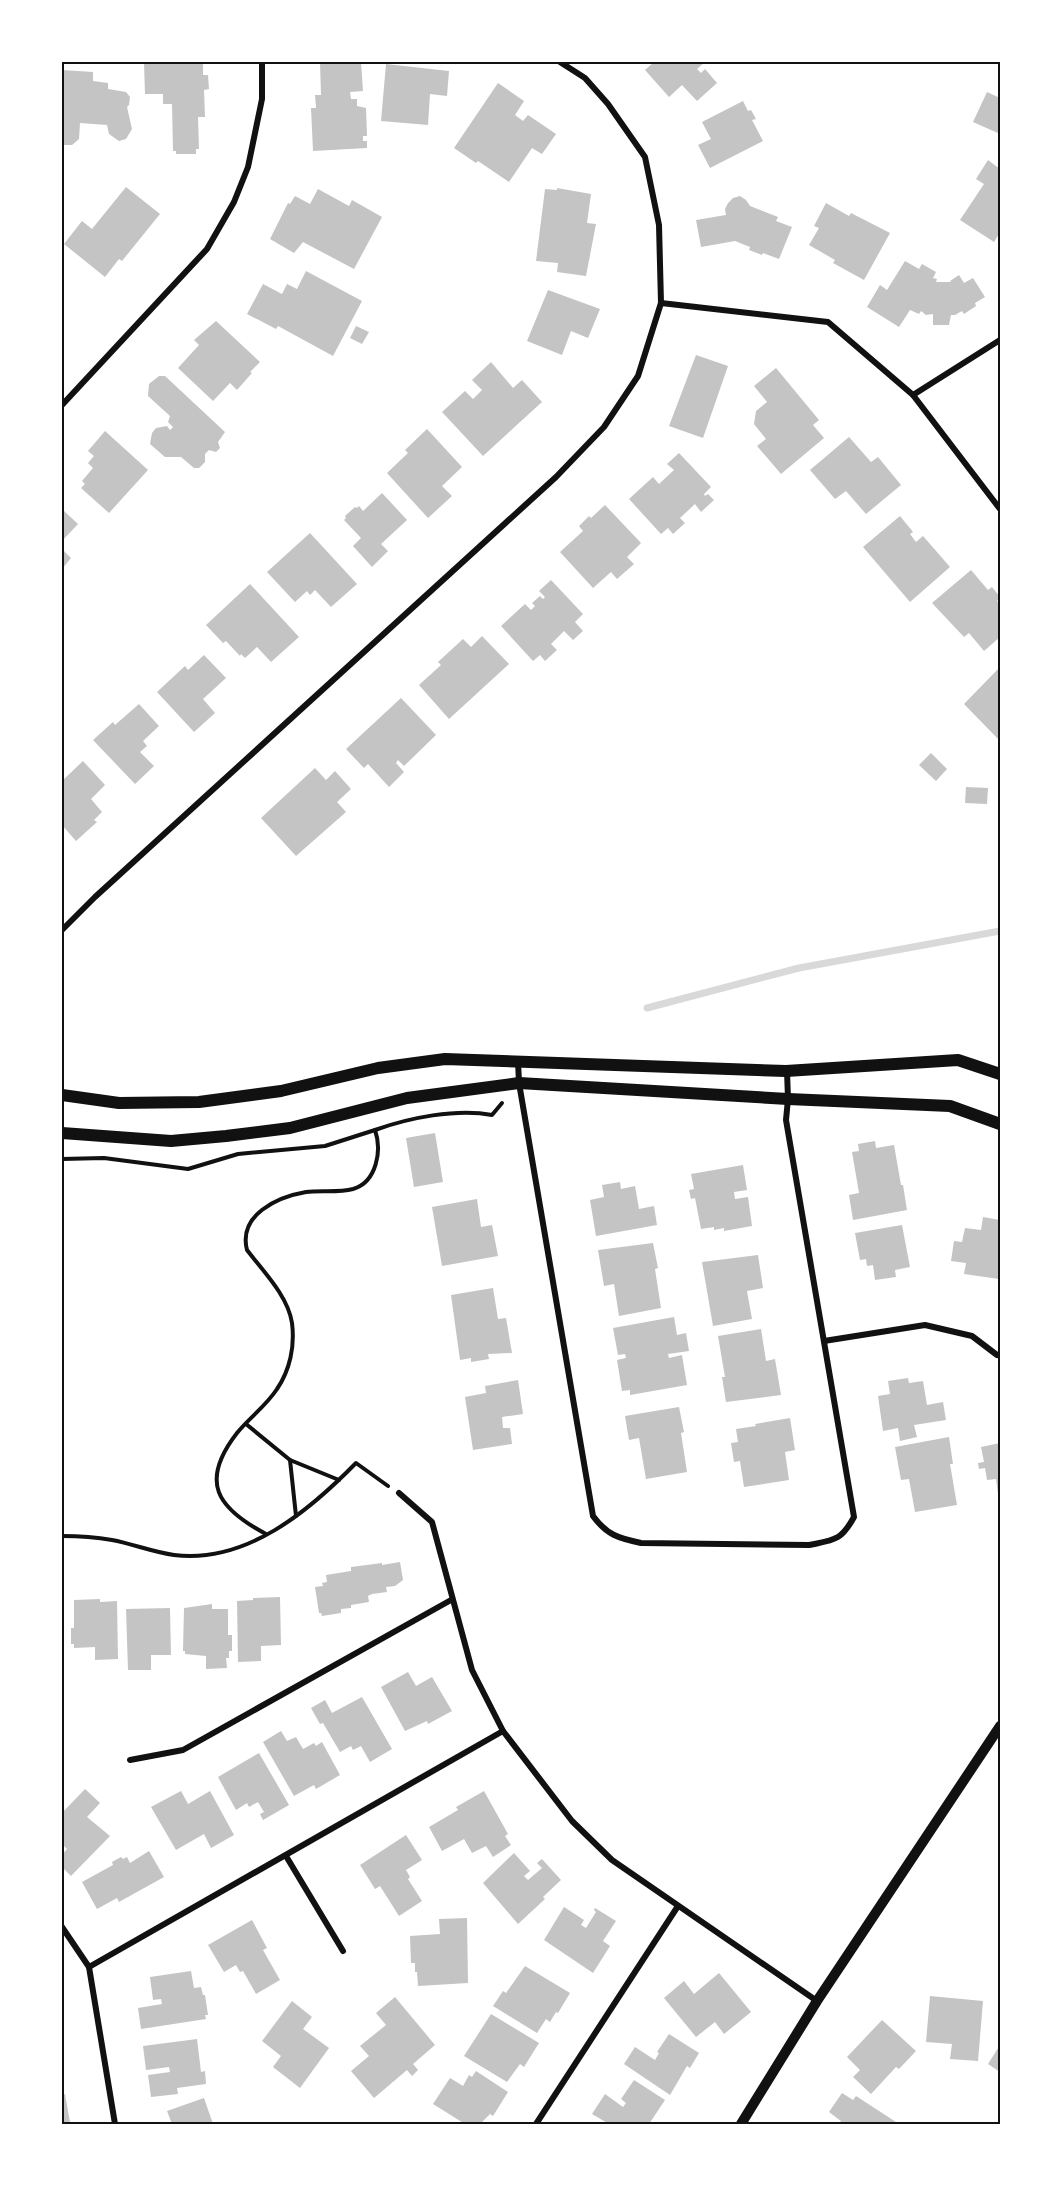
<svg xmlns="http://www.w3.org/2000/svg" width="1062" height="2186" font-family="Mulish,sans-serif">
  <rect width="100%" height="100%" fill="#fff"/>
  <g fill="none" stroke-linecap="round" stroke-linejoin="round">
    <path stroke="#d9d9d9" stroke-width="7" d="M647,1008L799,968L1000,931"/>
  </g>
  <g fill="#c4c4c4">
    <path d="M144,62H203V75H208L209,89L204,90L205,117H198L199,149H196V154H176V151H173L172,104H163V94H145Z"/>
    <path d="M320,62H361L363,91L350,92L351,99H357V106L366,108L367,136H363V141H367V148L313,151L311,108H316L315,95H321Z"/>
    <path d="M654,62H705L697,69L701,73L705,69L717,83L697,101L682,85L669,97L645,70Z"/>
    <path d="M386,64L449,71L447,96L430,94L428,125L381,121Z"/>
    <path d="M62,70L93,72V81L108,83V89L126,92L130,97L129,105L127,107L132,129L126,139L119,141L109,134L107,125L80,123L79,139L72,145H62Z"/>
    <path d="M498,83L524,101L515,115L523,121L528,115L556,134L542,154L532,148L509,182L478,161L476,163L454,148Z"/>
    <path d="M987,92L1000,98V134L973,122Z"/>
    <path d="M743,101L748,111L751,110L756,119L752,120L763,141L710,168L698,145L711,139L702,122Z"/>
    <path d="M988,160L1000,169V232L994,242L960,220L984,184L976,179Z"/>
    <path d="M126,187L160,214L122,261L119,259L105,277L64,244L82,221L92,229Z"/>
    <path d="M557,188L591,194L587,223L596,224L586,276L557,272L558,263L536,261L545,189L557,190Z"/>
    <path d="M318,189L349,206L352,200L382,217L354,269L303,242L294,253L270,239L288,203L290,204L295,196L310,204Z"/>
    <path d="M740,196L746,200L750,206L778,217L776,221L792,227L779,259L763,253L762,255L749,250L750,247L735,241L701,247L696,220L726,215L725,209L728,203L733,198Z"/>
    <path d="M826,203L849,216L851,213L890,233L864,280L833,263L835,260L809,245L819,228L814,226Z"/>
    <path d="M905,261L919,269L922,264L936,272L933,278L937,279L936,282H951L950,281L959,275L964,283L973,278L985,297L975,303L976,306L964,314L962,311L955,315H951L949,325H933V314L926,315L921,311L919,314L910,310L899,327L867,307L880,285L887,290Z"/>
    <path d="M306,271L362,301L333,356L278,326L276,329L247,314L263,284L282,294L287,284L297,289Z"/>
    <path d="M548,290L600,309L588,338L571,331L562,355L527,341Z"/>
    <path d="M216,321L260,362L250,372L252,373L237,390L230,383L213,401L178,368L199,345L194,340Z"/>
    <path d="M356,326L369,332L362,344L350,338Z"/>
    <path d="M696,355L728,366L703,438L669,426Z"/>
    <path d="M491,362L513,388L522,380L542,402L483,456L442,412L465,391L473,399L482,390L472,380Z"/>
    <path d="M776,368L819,420L813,425L824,438L781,474L757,446L766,439L754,424L756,411L767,402L754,386Z"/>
    <path d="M159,376H165L225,432L218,442L220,448L216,452L209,450L205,454V462L199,468H194L181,457H165L150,444L152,433L156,428L167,426L170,430L173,427L168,422L170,416L148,396L149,384Z"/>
    <path d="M427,429L462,467L442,486L452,496L428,518L387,473L408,453L405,450Z"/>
    <path d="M105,431L148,470L109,513L81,488L85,484L82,481L93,468L88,463L94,456L88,451Z"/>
    <path d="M849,437L871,462L878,457L901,485L866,514L846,491L835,499L810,470Z"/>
    <path d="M679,453L711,487L704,494L705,496L708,494L714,500L701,512L695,504L680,518L685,523L673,534L668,528L661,534L629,499L653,477L659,484L674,470L667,464Z"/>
    <path d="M382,493L407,520L381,544L388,551L372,567L353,546L361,538L344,520L346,518L345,516L355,507L357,508L359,506L363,511Z"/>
    <path d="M605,505L641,543L627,557L634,564L617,579L611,572L593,588L560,552L583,531L579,526L589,516L591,518Z"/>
    <path d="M62,509L78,524L62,541Z"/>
    <path d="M900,516L913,532L910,534L916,542L923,536L950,567L910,602L863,547Z"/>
    <path d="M310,533L357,584L331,607L315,590L310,595L307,591L295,602L267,572Z"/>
    <path d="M62,549L71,558L62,569Z"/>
    <path d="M971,570L988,590L992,587L1000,597L997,601L1000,605V637L984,651L969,633L964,637L932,603Z"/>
    <path d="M551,580L583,614L575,622L583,631L573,640L564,631L551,644L557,650L545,661L540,655L533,661L501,626L525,604L531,610L535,606L532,603L540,596L543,599L545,597L539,591Z"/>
    <path d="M250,584L299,637L271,662L257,647L245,658L241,654L240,656L226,641L223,643L206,625Z"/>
    <path d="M482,636L509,664L449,719L419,685L441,665L438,662L463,639L471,647Z"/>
    <path d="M204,655L226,678L203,699L215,713L194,732L157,692L185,666L188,670Z"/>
    <path d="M1000,667V741L964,704Z"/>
    <path d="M401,698L436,735L404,766L398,760L396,763L404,772L389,787L368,764L364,768L346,749Z"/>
    <path d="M139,704L159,726L143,741L147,746L140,752L154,766L135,784L93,740L113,722L115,725Z"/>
    <path d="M931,753L947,769L936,781L919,765Z"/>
    <path d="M83,761L105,785L91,799L102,812L94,820L97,822L76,841L62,825V781Z"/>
    <path d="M315,768L326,780L335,771L351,789L337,802L346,812L296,856L261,818Z"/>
    <path d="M966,787L988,788L987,804L965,803Z"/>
    <path d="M435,1133L443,1182L414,1187L406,1138Z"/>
    <path d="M875,1141L876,1148L894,1145L901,1185H903L907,1210L853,1220L849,1195L859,1193L852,1152L859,1151L858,1144Z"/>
    <path d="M743,1165L747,1190L734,1192L735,1199L748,1197L752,1226L724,1231V1228L714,1230V1227L701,1229L695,1198L691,1199L689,1190L694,1189L691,1174Z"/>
    <path d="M620,1182L621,1189L635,1186L639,1209L654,1206L657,1225L596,1236L590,1200L604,1197L602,1185Z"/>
    <path d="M477,1199L481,1227L492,1225L498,1256L442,1266L432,1207Z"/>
    <path d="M983,1217L1000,1220L999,1279L964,1274L966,1263L951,1261L954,1241L962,1242L965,1228L981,1230Z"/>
    <path d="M902,1225L910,1267L895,1270L896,1277L875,1280L873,1265L867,1266L866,1259L860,1260L855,1233Z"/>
    <path d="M653,1243L658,1268L655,1269L661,1308L619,1316L614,1284L604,1286L598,1250Z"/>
    <path d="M758,1255L763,1288L747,1291L752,1319L713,1326L702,1262Z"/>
    <path d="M493,1288L498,1319L506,1318L512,1353L488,1354L489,1359L471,1362V1358L460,1360L451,1295Z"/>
    <path d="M674,1317L677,1335L686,1333L689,1351L668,1354L669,1358L682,1355L687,1385L630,1395V1390L622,1391L617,1360L626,1358L625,1354L618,1355L613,1328Z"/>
    <path d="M761,1329L766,1361L775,1359L781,1395L726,1402L722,1377H725L718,1336Z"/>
    <path d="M908,1378L909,1383L923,1381L927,1405L943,1402L946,1420L914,1425L917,1437L900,1441L898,1428L883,1431L878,1396L890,1394L888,1381Z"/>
    <path d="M518,1380L523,1414L502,1417L503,1428H510L512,1444L473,1450L465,1397L486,1393L485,1386Z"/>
    <path d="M679,1407L684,1432L681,1433L687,1472L646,1479L639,1438L629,1440L625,1416Z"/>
    <path d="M790,1418L795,1450L785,1452L789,1480L744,1487L740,1461L734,1462L731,1443L738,1442L736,1429L756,1426L755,1424Z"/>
    <path d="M949,1437L953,1464H950L957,1505L915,1512L909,1479L901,1480L895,1447Z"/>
    <path d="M1000,1443V1500L999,1501L996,1479L987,1480L985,1468L979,1469L978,1463L984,1462L981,1447Z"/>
    <path d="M400,1562L403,1580L395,1586L386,1587L387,1592L372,1594L368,1596L369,1602L351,1605V1608L341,1609V1613L322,1616L321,1613H319L315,1587L323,1586L322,1583L327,1582L326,1575L351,1571V1567L382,1563V1565Z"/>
    <path d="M280,1597L281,1645L261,1646V1661L238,1662L237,1601L253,1600V1598Z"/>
    <path d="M100,1599V1602L117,1601L118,1659L95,1660V1647L74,1648V1644H71V1628H74V1600Z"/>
    <path d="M212,1604V1609H228V1635H232V1651H229V1658H226L227,1668L206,1669V1656L185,1654V1651H183L184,1608Z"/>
    <path d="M170,1608L171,1655H151V1670H128L126,1609Z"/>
    <path d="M408,1672L416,1686L432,1677L452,1711L428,1724L427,1721L405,1731L381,1687Z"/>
    <path d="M362,1697L392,1749L370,1762L361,1746L353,1750L351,1746L340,1752L323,1723L320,1724L311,1708L325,1700L332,1713Z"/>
    <path d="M281,1731L287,1741L296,1737L303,1749L314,1743L316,1746L322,1742L340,1775L316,1789L314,1785L294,1796L263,1742Z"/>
    <path d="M259,1753L289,1805L263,1820L260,1814L264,1812L258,1802L249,1807L247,1803L236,1810L218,1777Z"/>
    <path d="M85,1789L100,1803L87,1817L110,1836L71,1876L62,1867V1855L67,1849L62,1844V1813Z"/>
    <path d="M181,1791L188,1804L210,1791L234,1835L211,1848L204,1834L176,1850L151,1807Z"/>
    <path d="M484,1791L508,1834L505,1836L511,1845L493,1857L486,1846L472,1853L464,1839L442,1851L429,1827L458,1810L456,1807Z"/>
    <path d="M406,1835L422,1860L406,1870L410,1877L408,1879L422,1901L399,1916L380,1886L375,1889L360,1865Z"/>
    <path d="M149,1851L164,1877L119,1902L117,1898L97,1909L82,1882L113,1865L112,1862L121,1857L123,1859L127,1857L130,1863Z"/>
    <path d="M514,1853L530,1871L524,1876L528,1880L542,1868L537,1863L542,1859L561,1880L543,1897L545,1899L518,1924L483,1883Z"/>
    <path d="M564,1907L584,1920L581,1925L586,1928L596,1912L594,1910L595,1908L616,1921L603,1941L610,1946L593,1973L544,1940Z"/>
    <path d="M467,1918L468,1983L418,1986L417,1972H415V1963H411L410,1936L440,1934L439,1919Z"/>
    <path d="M252,1920L267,1948L263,1950L280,1980L256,1994L243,1971L240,1972L236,1965L224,1972L208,1945Z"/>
    <path d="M525,1966L570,1993L558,2013L556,2012L550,2022L546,2019L537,2033L493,2006L503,1991L506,1993Z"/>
    <path d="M191,1971L194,1988L201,1987L203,1995H205L208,2015H205L206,2019L141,2029L138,2008L162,2004L161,1999L153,2000L150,1977Z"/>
    <path d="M719,1973L751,2012L724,2034L715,2022L696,2037L664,1998L684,1981L694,1994Z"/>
    <path d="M930,1996L983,2001L978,2061L950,2059L952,2044L926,2042Z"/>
    <path d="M395,1997L435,2045L413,2064L418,2070L412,2076L407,2070L374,2098L351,2071L369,2056L360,2046L386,2025L376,2013Z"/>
    <path d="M292,2001L312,2017L303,2029L329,2048L300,2088L273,2067L281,2056L262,2041Z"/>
    <path d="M491,2014L539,2043L524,2067L520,2064L507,2082L464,2056Z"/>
    <path d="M882,2020L916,2051L899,2069L896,2067L871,2094L853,2077L860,2070L847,2057Z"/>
    <path d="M669,2034L699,2053L690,2068L687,2066L670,2095L624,2064L635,2047L655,2060L659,2053L657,2052Z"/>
    <path d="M197,2039L201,2072L205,2071L206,2084L177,2088L178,2094L151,2097L148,2075L170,2072L169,2067L146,2070L143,2046Z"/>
    <path d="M1000,2045V2072L988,2064Z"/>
    <path d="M476,2071L508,2092L493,2116L490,2114L480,2124H465L433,2104L450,2078L463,2086L469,2075L472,2077Z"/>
    <path d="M634,2080L665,2100L649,2124H621L618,2123L609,2124L592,2114L605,2094L623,2107L626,2103L621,2099Z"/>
    <path d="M842,2093L853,2100L856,2096L896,2122L894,2124H839L841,2121L829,2112Z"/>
    <path d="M65,2094L70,2122L67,2123V2124H62V2095Z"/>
    <path d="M204,2098L213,2124H172L167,2111Z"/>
  </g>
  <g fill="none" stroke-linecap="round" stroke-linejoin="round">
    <g stroke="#111" stroke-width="4">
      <path d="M375,1130C408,1118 457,1108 492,1115L502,1103"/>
      <path d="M62,1159L104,1158L188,1169L238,1154L325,1146L375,1130C382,1150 377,1182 353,1189C338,1193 321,1190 306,1192C277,1197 238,1215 247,1250C263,1271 288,1296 292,1323C295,1346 290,1370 277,1389C266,1406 249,1418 237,1433C199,1482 217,1508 266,1534"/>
      <path d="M246,1424L290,1460L339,1480"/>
      <path d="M290,1460L296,1516"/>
      <path d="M62,1536C78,1536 95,1537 112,1540C133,1544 153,1552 174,1555C246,1564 309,1511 356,1463L388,1486"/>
    </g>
    <g stroke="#111" stroke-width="6">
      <path d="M661,303L828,322L913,395L1000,509"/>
      <path d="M913,395L1000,340"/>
      <path d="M62,405L207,249L234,202L248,167L262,99V62"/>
      <path d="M62,930L95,897L556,477L604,427L638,376L661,303L659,225L645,157L608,104L585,78L560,62"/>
      <path d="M518,1061L519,1083L593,1516C607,1535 618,1538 641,1543L809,1545C834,1540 841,1541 854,1517L786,1120L788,1099L787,1071"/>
      <path d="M824,1341L925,1325L972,1336L997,1355"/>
      <path d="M399,1493L432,1522L472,1670L503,1731L572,1821L612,1860L817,2001"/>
      <path d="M130,1760L183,1750L451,1600"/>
      <path d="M286,1856L343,1951"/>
      <path d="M62,1927L89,1967L115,2124"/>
      <path d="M89,1967L503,1731"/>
      <path d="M536,2124L678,1906"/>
    </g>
    <path stroke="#111" stroke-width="10" d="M741,2124L817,2001L1000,1726"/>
    <g stroke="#111" stroke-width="12">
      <path d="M62,1095L119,1103L199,1102L281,1091L378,1068L445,1059L786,1071L958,1060L1000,1074"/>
      <path d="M62,1133L171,1141L226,1136L290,1128L407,1098L519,1083L788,1099L950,1106L1000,1124"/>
    </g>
  </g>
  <rect width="1062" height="2186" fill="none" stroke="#ffffff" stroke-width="126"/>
  <rect x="63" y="63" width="936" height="2060" fill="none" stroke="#111" stroke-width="2"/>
</svg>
